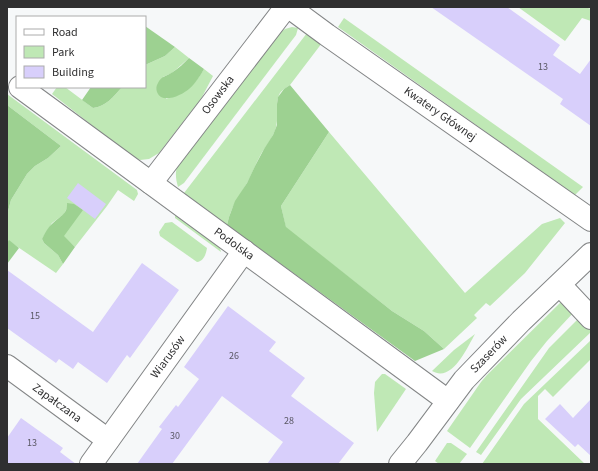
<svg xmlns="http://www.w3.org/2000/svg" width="598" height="471" font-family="'Source Sans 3',sans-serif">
  <rect width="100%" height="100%" fill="#f6f8f9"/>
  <g fill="#bfe8b5">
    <path d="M518,7H585L591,9V21L582,18L565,41Z"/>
    <path d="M344,18L583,187L575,195L338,27Z"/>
    <path d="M292,27L298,28L296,35L184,183L178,187C176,180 175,174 177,166L278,34L285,29Z"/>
    <path d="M307,33L322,43L290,85C286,88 281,90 279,95C274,107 281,121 273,135C270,142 264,148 260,156C255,165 252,174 247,183C238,199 231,206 227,225L184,193Z"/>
    <path d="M175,47L189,58L172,73L163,77L166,99C186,93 193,87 204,69L213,76L201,99L159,153L149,159L140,160L130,155L52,94L57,87H65L93,108C107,106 113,97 122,87H145V65L165,56Z"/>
    <path d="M7,94L137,190L138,194L134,201L118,190L107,206L75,247L63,236L74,204H69L64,214L52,223L42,239L44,243L58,255L63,264L56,273L9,241L7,243V215L11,200L27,174L35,166L48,158L61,146L7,105Z"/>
    <path d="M329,132L465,293L542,224L560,218L565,223L525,273L490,306L486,303L474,315L477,318L444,349L424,331L392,311L286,228L281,206Z"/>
    <path d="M175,211L218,246L220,248L221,252L175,218Z"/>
    <path d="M172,222L207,248C206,254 204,261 197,262L160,236L159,232L165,223Z"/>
    <path d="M562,301L574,312L547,341L531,361L470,448L447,431L481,382L487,375Z"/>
    <path d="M580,317L591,328V332L521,399L481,455L476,452L549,348Z"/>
    <path d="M475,334C467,348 452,383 432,371L454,350Z"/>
    <path d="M591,340V359L553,397L545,389L538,396V419L585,464H482L524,404Z"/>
    <path d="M382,374H385L406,389L377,432L374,393L375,382Z"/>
    <path d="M447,443H451L467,454L459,464H439L435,461Z"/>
  </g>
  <g fill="#9dd191">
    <path d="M145,26L175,47L165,56L145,65Z"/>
    <path d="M189,58L204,69C200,76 195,84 189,89C182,95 162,105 157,92C156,89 156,86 158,83C161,76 167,76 173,72C179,68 184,63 189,58Z"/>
    <path d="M290,85L329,132L281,206L286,227L392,311L424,331L444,349L415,361L227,225L229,217L235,201L247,183L255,166L264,149L273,135L277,125V104L278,97L284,89Z"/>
    <path d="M91,87H122C113,97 107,106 93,108L82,100Z"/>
    <path d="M7,105L61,146L48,158L35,166L27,174L11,200L7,215Z"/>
    <path d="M67,203L74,204L83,210L64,236L75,247L63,264L58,255L44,243L42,239C45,233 48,227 53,223C60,216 68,214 67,203Z"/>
    <path d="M9,240L19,248L7,264V243Z"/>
  </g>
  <g fill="#d8cffb">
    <path d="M431,7H507L560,45L553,55L580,74L591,59V126L560,104L563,99Z"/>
    <path d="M78,183L106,204L95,219L67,198Z"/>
    <path d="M142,263L179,290L130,358L127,355L107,383L78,362L73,369L59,359L56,363L7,328V270L93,332Z"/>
    <path d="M228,306L276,342L269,351L305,378L291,396L354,443L338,464H267L283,442L222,396L172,464H137L162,429L159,427L176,405L178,407L199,379L184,367Z"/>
    <path d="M591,399V456L578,444L575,447L545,419L560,404L573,418Z"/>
    <path d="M21,418L63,448L60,452L76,464H7V438Z"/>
  </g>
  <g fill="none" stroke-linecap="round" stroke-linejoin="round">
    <defs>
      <g id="minor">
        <path d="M289,7L327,35L591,220"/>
        <path d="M20,87L448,401"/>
        <path d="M151,183L286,7"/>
        <path d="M560,285L591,318"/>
        <path d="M7,366L108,440"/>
        <path d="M91,464L244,251"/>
        <path d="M400,464L417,443L464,380L521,321L591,254"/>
      </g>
    </defs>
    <use href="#minor" stroke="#838586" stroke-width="24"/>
    <use href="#minor" stroke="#fff" stroke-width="22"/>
  </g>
  <g text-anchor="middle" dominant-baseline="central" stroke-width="3" stroke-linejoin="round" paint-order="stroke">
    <g font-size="10" fill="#595763">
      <text x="543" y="67">13</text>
      <text x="35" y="316">15</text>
      <text x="234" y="356">26</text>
      <text x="289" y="421">28</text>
      <text x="175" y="436">30</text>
      <text x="32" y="443">13</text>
    </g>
    <g font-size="12" fill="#2f2f30" stroke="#fff">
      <text transform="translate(218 95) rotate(-53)">Osowska</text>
      <text transform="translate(440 114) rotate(35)">Kwatery Głównej</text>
      <text transform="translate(234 244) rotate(36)">Podolska</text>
      <text transform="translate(489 354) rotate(-46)">Szaserów</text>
      <text transform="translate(168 357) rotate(-54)">Wiarusów</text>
      <text transform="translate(57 403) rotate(36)">Zapałczana</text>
    </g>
  </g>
  <rect width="598" height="471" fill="none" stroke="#2f2f30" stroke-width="16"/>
  <rect x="16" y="16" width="130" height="72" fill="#ffffff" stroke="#acacac"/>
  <rect x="24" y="29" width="20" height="6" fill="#ffffff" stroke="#acacac"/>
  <text x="52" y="36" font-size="12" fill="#2f2f30">Road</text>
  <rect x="24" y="46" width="20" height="12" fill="#bfe8b5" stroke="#acacac"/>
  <text x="52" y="56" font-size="12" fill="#2f2f30">Park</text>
  <rect x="24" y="66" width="20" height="12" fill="#d8cffb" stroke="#acacac"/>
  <text x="52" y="76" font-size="12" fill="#2f2f30">Building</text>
</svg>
